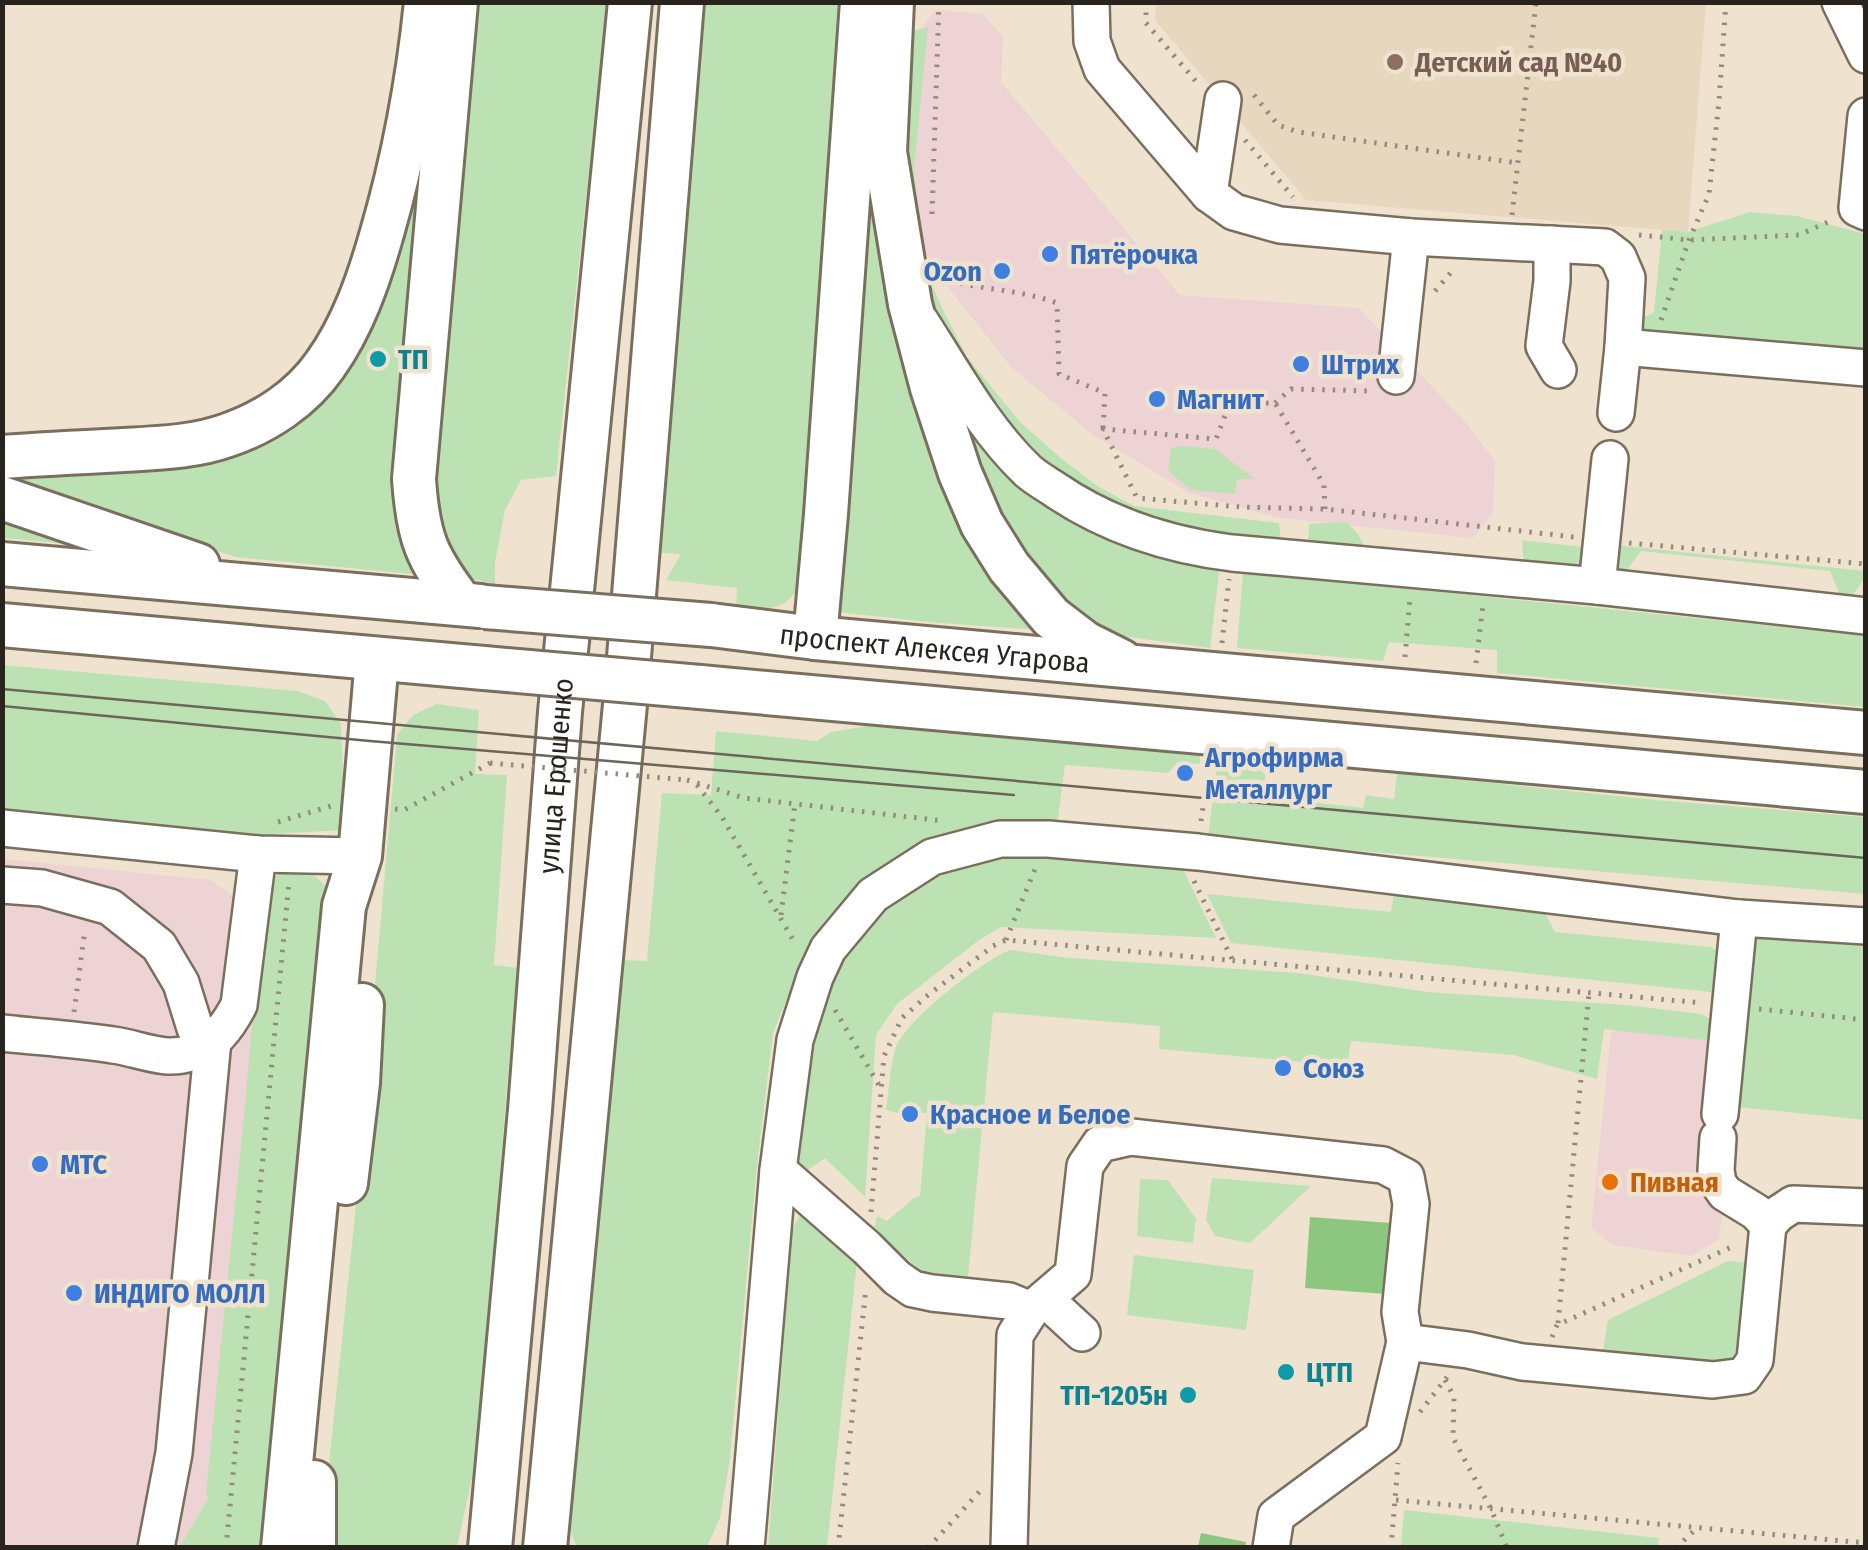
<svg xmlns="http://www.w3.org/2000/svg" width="1868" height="1550" font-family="'Fira Sans Condensed',sans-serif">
  <rect width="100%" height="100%" fill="#efe2cf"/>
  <g fill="#eed3d5">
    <path d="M935,10L983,14L1003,37L1001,82L1180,295L1359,308L1466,423L1495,461L1493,513L1473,538L1280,518L1189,493L1093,435L1012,368L954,295L913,234L915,37Z"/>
    <path d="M3,859L210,880L272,924L206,1547L3,1548Z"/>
    <path d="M1622,1024L1731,1035L1744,1054L1719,1239L1692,1256L1612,1245L1591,1227L1611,1034Z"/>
  </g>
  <path fill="#e7d7be" d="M1156,2L1706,3L1688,232L1306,200L1155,20Z"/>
  <g fill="#bce2b4">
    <path d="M466,3H607L556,476L521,480L505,510L495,562V584L468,578L431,521Z"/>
    <path d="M706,3H853L808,576C783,612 777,610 736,606L737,588L666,580L681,554L658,553Z"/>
    <path d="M876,3L879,245L1040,630L939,623L837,612Z"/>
    <path d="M928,27L914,168L924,267L943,310L967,357L1020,422L1062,459L1099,487L1134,506L1279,523L1281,543L1170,532L1124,515L1057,473L1031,449L965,369L915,274L902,128L907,46L915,30Z"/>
    <path d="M439,50L423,575L236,557L9,486L2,471L309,411Z"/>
    <path d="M1750,212L1797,216L1865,234V356L1646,338L1632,322L1654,313L1662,230L1688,232Z"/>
    <path d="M940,363L978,427L1220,566L1210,648L1122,636L1095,628L1072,612L1005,534Z"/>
    <path d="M1182,446L1215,449L1255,479H1237L1235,494L1191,490L1168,471L1171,448Z"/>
    <path d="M2,514L100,547L3,538Z"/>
    <path d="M1346,522L1358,534L1366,549L1308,547L1309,524Z"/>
    <path d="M1522,540L1593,548L1582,570L1524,567Z"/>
    <path d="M1615,545L1865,571V577L1850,599L1841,597L1830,571L1641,551L1623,575C1613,565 1613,558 1615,545Z"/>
    <path d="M1243,572L1865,635V707L1497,673V650L1389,642L1383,661L1237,648Z"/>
    <path d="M2,665L298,691L325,701L341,724L345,830L238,836L3,812Z"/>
    <path d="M437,704L479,710L475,774L507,775L494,965L517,968L476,1459L457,1547H324L321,1540L354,1225L397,735L413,715Z"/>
    <path d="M867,726L1200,754V764L1178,762L1168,773L1065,765L1057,825H1001L815,942L792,986L773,1033L757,1165L730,1458L720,1518L707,1547L577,1548L571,1532L569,1495L616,960L647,961L662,793L711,795L716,731L817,741L831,732Z"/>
    <path d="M1218,755L1244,759L1265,774L1266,786L1297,791V800L1363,808L1366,795L1394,799L1397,773L1656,800L1865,817V894L1208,838Z"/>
    <path d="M1049,851L1181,865L1216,938L1001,927L979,940L897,1004L876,1035L865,1197L825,1158L805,1172L797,1157L807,1049L841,959L885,905L941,870L1004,855Z"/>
    <path d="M285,870C312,871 318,874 332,897L269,1547L179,1548L208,1499L206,1493L245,1105L262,903L270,881Z"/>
    <path d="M1395,887L1537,899L1555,932L1711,947L1723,954L1721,993L1231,943L1207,894L1391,912Z"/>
    <path d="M1759,934L1865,936V1120L1738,1107L1752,944Z"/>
    <path d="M1010,950L1069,958L1298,973L1428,992L1626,1005L1702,1014L1713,1021V1041L1604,1029L1597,1079L1513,1055L1351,1041L1347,1066L1159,1049L1160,1026L993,1012L968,1277L921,1271L874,1229L877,1216L887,1221L914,1198L920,1196L927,1113H898L886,1110C889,1090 890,1066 896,1047C906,1020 983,960 1010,950Z"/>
    <path d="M1212,1178L1311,1186L1250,1243L1215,1236L1206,1220Z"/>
    <path d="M1140,1179L1168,1180L1196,1219L1193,1243L1137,1236Z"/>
    <path d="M801,1212L858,1252L827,1547L768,1548L792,1231Z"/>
    <path d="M1134,1255L1254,1270L1246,1330L1127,1315Z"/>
    <path d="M1728,1261L1754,1263L1746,1352L1730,1367L1603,1351L1608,1320Z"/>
    <path d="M1404,1510L1659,1538L1658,1547H1401Z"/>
  </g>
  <g fill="#8dc67f">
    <path d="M1310,1217L1391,1223L1386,1294L1305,1288Z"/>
    <path d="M1201,1533L1246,1542L1245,1547H1198Z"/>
  </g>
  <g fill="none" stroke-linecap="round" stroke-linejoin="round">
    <defs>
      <g id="minor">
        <path d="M1091,2L1092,41L1102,69L1209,194L1234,212L1280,225L1411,237L1605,247L1618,257L1627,278L1623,347L1866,368"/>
        <path d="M1840,2L1866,55"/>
        <path d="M1866,116L1857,208L1866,212"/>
        <path d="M1209,194L1223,100"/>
        <path d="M1552,244V281L1544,346L1558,370"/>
        <path d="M921,322C954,373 984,429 1028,471C1036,478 1045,483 1054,489C1108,526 1168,545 1232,553L1597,586L1866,616"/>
        <path d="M1396,376L1411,237"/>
        <path d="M1616,413L1623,347"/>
        <path d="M1597,586L1610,459"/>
        <path d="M2,828L258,854L360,856"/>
        <path d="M2,885L42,888L110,907L159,946L181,983L195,1028L213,1040"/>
        <path d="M2,1033C39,1037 76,1039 113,1045C138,1048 164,1062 190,1053C214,1046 228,1026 239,1005L258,854"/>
        <path d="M1720,1114L1739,918"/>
        <path d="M1718,1138L1716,1170L1718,1183L1725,1193L1756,1212L1768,1225L1778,1214L1793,1204L1866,1207"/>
        <path d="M778,1170L867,1248L897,1278L913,1289L932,1293L1009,1301L1031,1310"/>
        <path d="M1045,1299L1082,1333"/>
        <path d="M156,1548L174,1453L213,1040"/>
        <path d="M746,1548L778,1170L795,1040L815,977L828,949L873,895L932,857L1000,839H1048L1198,852L1739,918L1866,926"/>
        <path d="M1009,1548L1015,1335L1031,1310L1073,1274L1085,1166L1100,1144L1131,1137L1383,1165L1406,1177L1411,1204L1400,1312L1405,1342L1468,1350L1522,1362L1713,1380L1744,1376L1755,1360L1768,1225"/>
        <path d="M1271,1548L1276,1516L1383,1437L1405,1342"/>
      </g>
      <g id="major">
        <path d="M456,2L414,479C418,538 426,557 462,604"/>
        <path d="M892,2L885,152L910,304L932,388L960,473L982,524L1009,567L1051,617L1085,643L1121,661"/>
        <path d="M2,457C43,454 83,452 124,450C159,448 195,447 228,435C266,422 302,398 325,365C353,326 369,279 382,233C404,157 418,81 426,2"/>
        <path d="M2,498L198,565"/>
        <path d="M2,564L480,606"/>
        <path d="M2,625L484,668"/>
        <path id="s1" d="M711,625L815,638L1866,733"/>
        <path d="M815,638L826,514L862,2"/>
        <path d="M700,687C1088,724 1477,757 1866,792"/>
        <path d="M346,1183L358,1083L362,1005"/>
        <path d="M283,1548L344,906L360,856L377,659"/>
        <path d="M314,1548V1482"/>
        <path id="s2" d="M490,1548L530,1110L560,712L630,2"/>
        <path d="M545,1548L626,694L682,2"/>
      </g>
    </defs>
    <use href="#minor" stroke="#7a6f5e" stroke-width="40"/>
    <use href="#major" stroke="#7a6f5e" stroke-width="48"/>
    <g stroke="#948b7d" stroke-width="5" stroke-dasharray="2.5 8" stroke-linecap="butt">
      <path d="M1146,2V23L1200,86"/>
      <path d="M1254,95L1278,125L1298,132L1518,163"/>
      <path d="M1245,140L1293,197"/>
      <path d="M932,214L939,2"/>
      <path d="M1512,215L1536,2"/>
      <path d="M1639,235L1689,240L1799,235L1830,221"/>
      <path d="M940,278C978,290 1019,289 1057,303L1059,374L1105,393L1103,429"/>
      <path d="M1435,291L1454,269"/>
      <path d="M1661,320L1689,240L1709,194L1719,101L1726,2"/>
      <path d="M1275,403L1291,389L1371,391"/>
      <path d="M1325,509L1324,485L1275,403H1230L1216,439L1103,429L1137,498L1241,507L1325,509L1574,537"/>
      <path d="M1629,543L1866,564"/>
      <path d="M1222,643L1229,579"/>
      <path d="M1405,657L1410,598"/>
      <path d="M1476,663L1483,605"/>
      <path d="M687,780L744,798L944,821"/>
      <path d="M697,785L722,817L796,945"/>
      <path d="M395,809L404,810L490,763"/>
      <path d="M1201,821L1209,768"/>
      <path d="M278,822L334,805"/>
      <path d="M1194,881L1232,959"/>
      <path d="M781,915L795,803"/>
      <path d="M1006,940L1035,869"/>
      <path d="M1759,1009L1866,1020"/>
      <path d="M835,1010L880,1087"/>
      <path d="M74,1012L85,929"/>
      <path d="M871,1212L884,1056L902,1018L928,995L993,946L1006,940L1703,1003"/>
      <path d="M1558,1323L1589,993"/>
      <path d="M1552,1337L1557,1325L1736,1245"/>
      <path d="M1445,1380L1454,1397L1453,1438L1491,1509L1507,1548"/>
      <path d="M1420,1412L1447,1377"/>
      <path d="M1396,1500L1866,1543"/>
      <path d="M226,1548L289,882"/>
      <path d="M838,1548L866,1288"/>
      <path d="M928,1548L980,1491"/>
      <path d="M1391,1548L1398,1463"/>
      <path d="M1676,1548L1698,1527"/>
    </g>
    <use href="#minor" stroke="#fff" stroke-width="35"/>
    <use href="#major" stroke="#fff" stroke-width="42"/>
    <g stroke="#6c655a" stroke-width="2.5">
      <path d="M2,689L1866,858"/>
      <path d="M2,706L370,741L1014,795"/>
    </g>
    <defs>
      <g id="major-bridge">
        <path d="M485,607L711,625"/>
        <path d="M484,668L700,687"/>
      </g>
    </defs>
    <use href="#major-bridge" stroke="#7a6f5e" stroke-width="48" stroke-linecap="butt"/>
    <path stroke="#948b7d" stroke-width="5" stroke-dasharray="2.5 8" stroke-linecap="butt" d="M490,763L687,780"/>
    <use href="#major-bridge" stroke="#fff" stroke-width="42"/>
  </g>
  <circle fill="#8d6e63" stroke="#efe2cf" stroke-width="4" cx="1395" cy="62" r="10"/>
  <g fill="#3f7fe0" stroke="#efe2cf" stroke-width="4">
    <circle cx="1050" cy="254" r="10"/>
    <circle cx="1002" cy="271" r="10"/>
    <circle cx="1301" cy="364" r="10"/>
    <circle cx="1157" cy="399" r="10"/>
    <circle cx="1185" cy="773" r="10"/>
    <circle cx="1283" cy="1068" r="10"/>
    <circle cx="910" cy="1114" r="10"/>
    <circle cx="40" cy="1164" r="10"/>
    <circle cx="74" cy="1293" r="10"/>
  </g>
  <g fill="#0f9aa8" stroke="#efe2cf" stroke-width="4">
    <circle cx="378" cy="359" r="10"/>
    <circle cx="1286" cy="1372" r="10"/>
    <circle cx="1188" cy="1395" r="10"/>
  </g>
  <circle fill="#e8710a" stroke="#efe2cf" stroke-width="4" cx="1610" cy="1182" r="10"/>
  <g text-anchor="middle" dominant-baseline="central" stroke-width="9" stroke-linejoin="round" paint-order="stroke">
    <g font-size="28" font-weight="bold" fill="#785e54" stroke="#efe2cf" text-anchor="start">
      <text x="1415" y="62">Детский сад №40</text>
    </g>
    <g font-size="28" font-weight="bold" fill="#366cbe" stroke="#efe2cf" text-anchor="start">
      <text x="1070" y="254">Пятёрочка</text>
      <text x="982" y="271" text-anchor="end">Ozon</text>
      <text x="1321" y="364">Штрих</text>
      <text x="1177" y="399">Магнит</text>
      <text x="1205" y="757">Агрофирма<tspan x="1205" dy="32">Металлург</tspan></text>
      <text x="1303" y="1068">Союз</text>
      <text x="930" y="1114">Красное и Белое</text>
      <text x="60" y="1164">МТС</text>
      <text x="94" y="1293">ИНДИГО МОЛЛ</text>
    </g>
    <g font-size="28" font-weight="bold" fill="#0d838f" stroke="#efe2cf" text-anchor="start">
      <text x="398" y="359">ТП</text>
      <text x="1306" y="1372">ЦТП</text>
      <text x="1168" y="1395" text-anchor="end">ТП-1205н</text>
    </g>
    <g font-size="28" fill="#28241d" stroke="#efe2cf">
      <text stroke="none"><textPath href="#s1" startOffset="225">проспект Алексея Угарова</textPath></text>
      <text stroke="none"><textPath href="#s2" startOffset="775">улица Ерошенко</textPath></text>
    </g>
    <g font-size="28" font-weight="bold" fill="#c56008" stroke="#efe2cf" text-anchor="start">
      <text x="1630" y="1182">Пивная</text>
    </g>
  </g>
  <rect width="1868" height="1550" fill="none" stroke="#28241d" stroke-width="10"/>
</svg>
